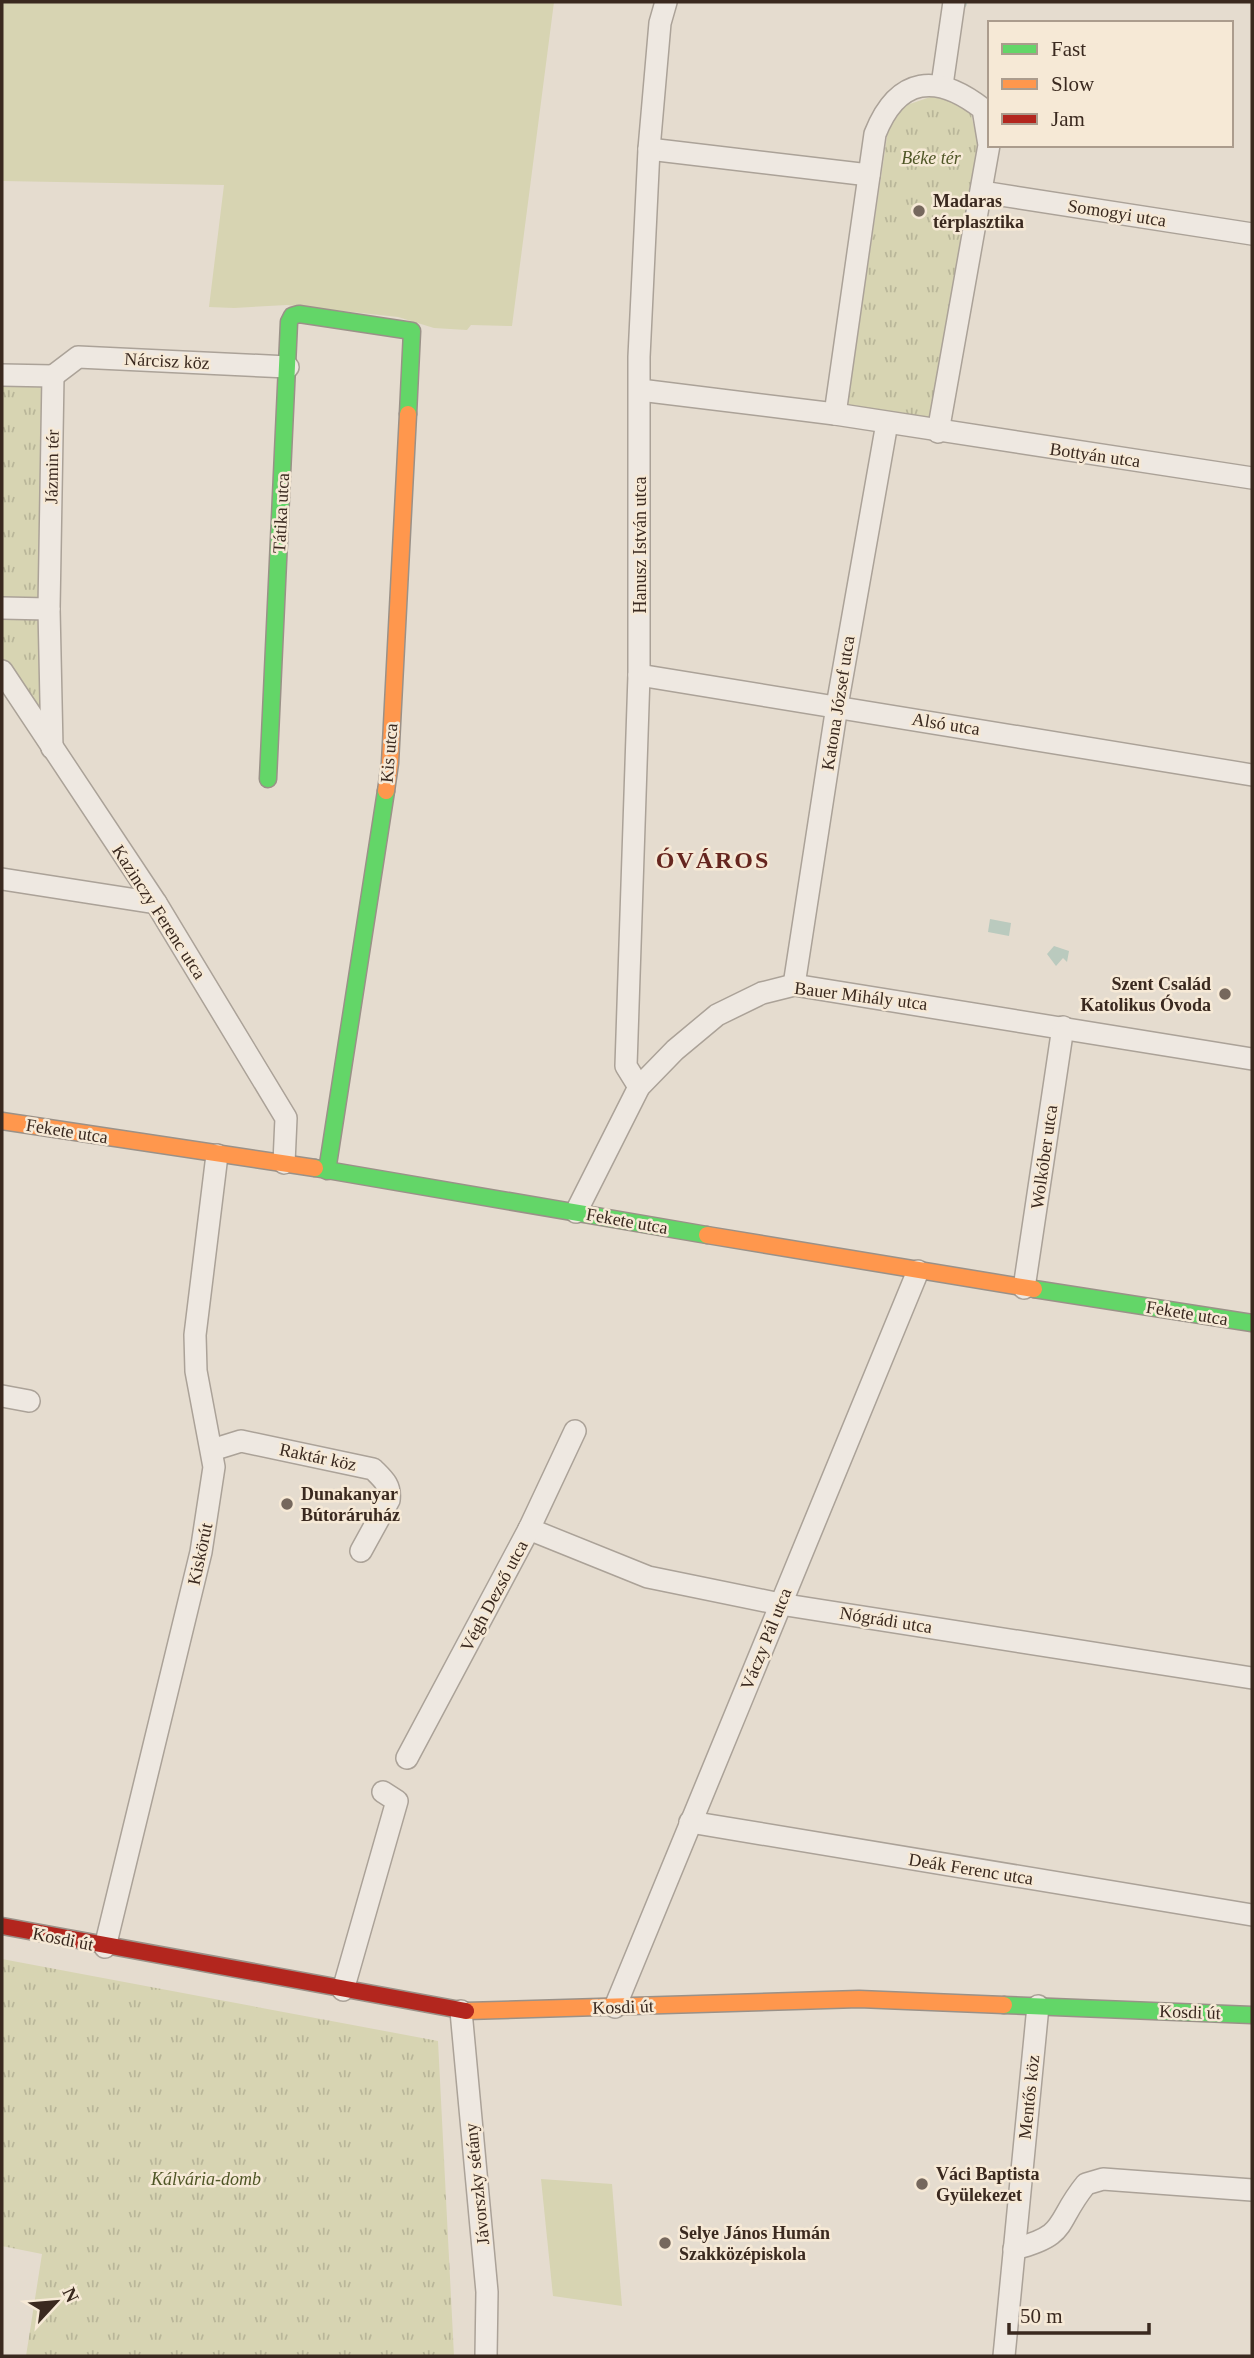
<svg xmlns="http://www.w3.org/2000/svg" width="1254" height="2358" font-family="Georgia,serif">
  <defs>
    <pattern id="park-tufts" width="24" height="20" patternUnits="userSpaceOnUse" patternTransform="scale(1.75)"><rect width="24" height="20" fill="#d7d4b2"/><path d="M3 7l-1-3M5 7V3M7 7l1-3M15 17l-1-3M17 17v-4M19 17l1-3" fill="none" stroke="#b9b699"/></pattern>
  </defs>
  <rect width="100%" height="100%" fill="#e5dccf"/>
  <g fill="#d7d4b2">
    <path d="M2,2H554L512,326L471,325L467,330L434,328L398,317L287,305L234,308L209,307L224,185L2,181Z"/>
    <path d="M541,2179L612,2184L622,2306L553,2296Z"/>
  </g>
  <g fill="url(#park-tufts)">
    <path d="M939,94L971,114L979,148L930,420L847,407L888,130L904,106Z"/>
    <path d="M2,375L53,376L52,750L2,671Z"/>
    <path d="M2,1959L438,2041L454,2356H26L42,2254L2,2246Z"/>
  </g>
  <g fill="#bacabe">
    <path d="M990,919L1011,923L1009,936L988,932Z"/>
    <path d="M1054,946L1069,951L1067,962L1063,958L1056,966L1047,954Z"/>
  </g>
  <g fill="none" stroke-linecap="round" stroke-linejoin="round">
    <path stroke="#bacabe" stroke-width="5" d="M964,5L965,2"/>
    <defs>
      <g id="street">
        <path d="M942,85L954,2"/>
        <path d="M649,149L869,175"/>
        <path d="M982,192L1252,234"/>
        <path d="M2,375L53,376"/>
        <path d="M53,376L78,357L288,367"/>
        <path d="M640,390L835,414L1252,478"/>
        <path d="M835,414L875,134C898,76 937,73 983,109L989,145L938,432"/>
        <path d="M2,608L49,609"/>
        <path d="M2,671L156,903L286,1118L284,1163"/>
        <path d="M639,675L1252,775"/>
        <path d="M52,748L49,609L53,376"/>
        <path d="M2,879L156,903"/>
        <path d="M794,985L837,706L887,423"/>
        <path d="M639,1087L626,1066L639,675V357L649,149L660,23L666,2"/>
        <path d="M576,1212L639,1087L675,1050L717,1015L762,993L794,985L1252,1059"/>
        <path d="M1024,1288L1063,1027"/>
        <path d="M2,1396L29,1401"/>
        <path d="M212,1450L241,1441L373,1469C383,1479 391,1485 389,1500L361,1551"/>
        <path d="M529,1529L648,1577L780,1604L1252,1678"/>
        <path d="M407,1758L529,1529L575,1431"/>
        <path d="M690,1822L1252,1915"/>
        <path d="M105,1947L201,1552L214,1467L196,1371L195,1335L217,1155"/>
        <path d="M343,1990L397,1801L383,1792"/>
        <path d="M615,2007L918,1271"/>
        <path d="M461,2011L487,2292L486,2356"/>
        <path d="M1014,2249C1070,2235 1054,2223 1086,2184L1103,2179L1252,2190"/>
        <path d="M1004,2356L1038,2006"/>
      </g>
      <g id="fast">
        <path d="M268,779L289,322L292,316L299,314L412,331L408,414"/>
        <path d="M315,1168L707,1235"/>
        <path d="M327,1171L386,791"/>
        <path d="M1034,1289L1252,1323"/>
        <path d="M1004,2005L1252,2015"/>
      </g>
      <g id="slow">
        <path d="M386,791L390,763L408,414"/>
        <path d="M2,1121L315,1168"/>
        <path d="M707,1235L1034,1289"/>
        <path d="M466,2011L859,1999L1004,2005"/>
      </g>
      <path id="jam" d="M2,1926L466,2011"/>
    </defs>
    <use href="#street" stroke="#aba298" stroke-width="24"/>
    <use href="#fast" stroke="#9a9188" stroke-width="19"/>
    <use href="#slow" stroke="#9a9188" stroke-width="19"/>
    <use href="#jam" stroke="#9a9188" stroke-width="19"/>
    <use href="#street" stroke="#eee8e1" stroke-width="21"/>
    <use href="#fast" stroke="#63d668" stroke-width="16"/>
    <use href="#slow" stroke="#ff974d" stroke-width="16"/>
    <use href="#jam" stroke="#b3261e" stroke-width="16"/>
  </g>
  <g fill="#76685d" stroke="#f6e9d6" stroke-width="2.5">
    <circle cx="919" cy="211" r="7"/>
    <circle cx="1225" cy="994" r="7"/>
    <circle cx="287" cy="1504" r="7"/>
    <circle cx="922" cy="2184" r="7"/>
    <circle cx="665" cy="2243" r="7"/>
  </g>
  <g text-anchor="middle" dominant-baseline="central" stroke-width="5" stroke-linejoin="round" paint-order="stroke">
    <g font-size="18" font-style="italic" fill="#4f5626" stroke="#f6e9d6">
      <text x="931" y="158">Béke tér</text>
      <text x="206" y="2179">Kálvária-domb</text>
    </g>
    <g font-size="18" font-weight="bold" fill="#3a291f" stroke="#f6e9d6" text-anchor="start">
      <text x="933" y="201">Madaras<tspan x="933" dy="21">térplasztika</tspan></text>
      <text x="1211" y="984" text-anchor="end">Szent Család<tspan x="1211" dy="21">Katolikus Óvoda</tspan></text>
      <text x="301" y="1494">Dunakanyar<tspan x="301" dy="21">Bútoráruház</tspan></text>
      <text x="936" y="2174">Váci Baptista<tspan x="936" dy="21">Gyülekezet</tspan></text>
      <text x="679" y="2233">Selye János Humán<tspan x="679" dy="21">Szakközépiskola</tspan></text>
    </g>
    <g font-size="18" fill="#3a291f" stroke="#f6e9d6">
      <text transform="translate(1117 213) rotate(9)">Somogyi utca</text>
      <text transform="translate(167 361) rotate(3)">Nárcisz köz</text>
      <text transform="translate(1095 455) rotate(8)">Bottyán utca</text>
      <text transform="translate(52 467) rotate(-89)">Jázmin tér</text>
      <text transform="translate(281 513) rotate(-87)">Tátika utca</text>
      <text transform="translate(640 545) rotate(-90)">Hanusz István utca</text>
      <text transform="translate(838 703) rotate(-81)">Katona József utca</text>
      <text transform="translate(946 724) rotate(9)">Alsó utca</text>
      <text transform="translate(389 753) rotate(-85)">Kis utca</text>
      <text transform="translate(159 912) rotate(57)">Kazinczy Ferenc utca</text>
      <text transform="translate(861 996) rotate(7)">Bauer Mihály utca</text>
      <text transform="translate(67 1131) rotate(9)">Fekete utca</text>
      <text transform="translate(1044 1157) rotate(-82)">Wolkóber utca</text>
      <text transform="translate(627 1221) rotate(10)">Fekete utca</text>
      <text transform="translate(1187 1313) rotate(9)">Fekete utca</text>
      <text transform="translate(318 1457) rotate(12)">Raktár köz</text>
      <text transform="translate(200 1554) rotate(-78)">Kiskörút</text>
      <text transform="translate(494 1596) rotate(-62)">Végh Dezső utca</text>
      <text transform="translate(886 1620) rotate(9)">Nógrádi utca</text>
      <text transform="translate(766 1639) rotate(-68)">Váczy Pál utca</text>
      <text transform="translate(971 1869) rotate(9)">Deák Ferenc utca</text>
      <text transform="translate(63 1939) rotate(11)">Kosdi út</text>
      <text transform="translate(623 2007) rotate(-2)">Kosdi út</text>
      <text transform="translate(1190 2012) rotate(2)">Kosdi út</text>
      <text transform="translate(1029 2097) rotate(-84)">Mentős köz</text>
      <text transform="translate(477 2184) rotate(-96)">Jávorszky sétány</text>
    </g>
    <g font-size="24" font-weight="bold" letter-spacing="2" fill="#66261f" stroke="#f6e9d6">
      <text x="713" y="860">ÓVÁROS</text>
    </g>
  </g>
  <rect width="1254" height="2358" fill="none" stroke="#3a291f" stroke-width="7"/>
  <rect x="988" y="21" width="245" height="126" fill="#f6e9d6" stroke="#ab9c8d" stroke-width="2"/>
  <rect x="1002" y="44" width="35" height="10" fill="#63d668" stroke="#ab9c8d" stroke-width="2"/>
  <text x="1051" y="56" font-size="21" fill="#3a291f">Fast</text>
  <rect x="1002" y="79" width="35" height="10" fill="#ff974d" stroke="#ab9c8d" stroke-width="2"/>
  <text x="1051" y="91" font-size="21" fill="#3a291f">Slow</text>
  <rect x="1002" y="114" width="35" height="10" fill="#b3261e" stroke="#ab9c8d" stroke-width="2"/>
  <text x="1051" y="126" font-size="21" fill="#3a291f">Jam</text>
  <g transform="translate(56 2302) rotate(64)" stroke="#f6e9d6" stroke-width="5" paint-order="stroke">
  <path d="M0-5L12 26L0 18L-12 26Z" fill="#3a291f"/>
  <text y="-10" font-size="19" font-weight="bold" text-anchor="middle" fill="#3a291f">N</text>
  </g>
  <path d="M1009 2323v10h140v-10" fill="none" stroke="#3a291f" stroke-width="3.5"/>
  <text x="1020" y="2323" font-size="21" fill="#3a291f" stroke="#f6e9d6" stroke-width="5" paint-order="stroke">50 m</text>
</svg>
